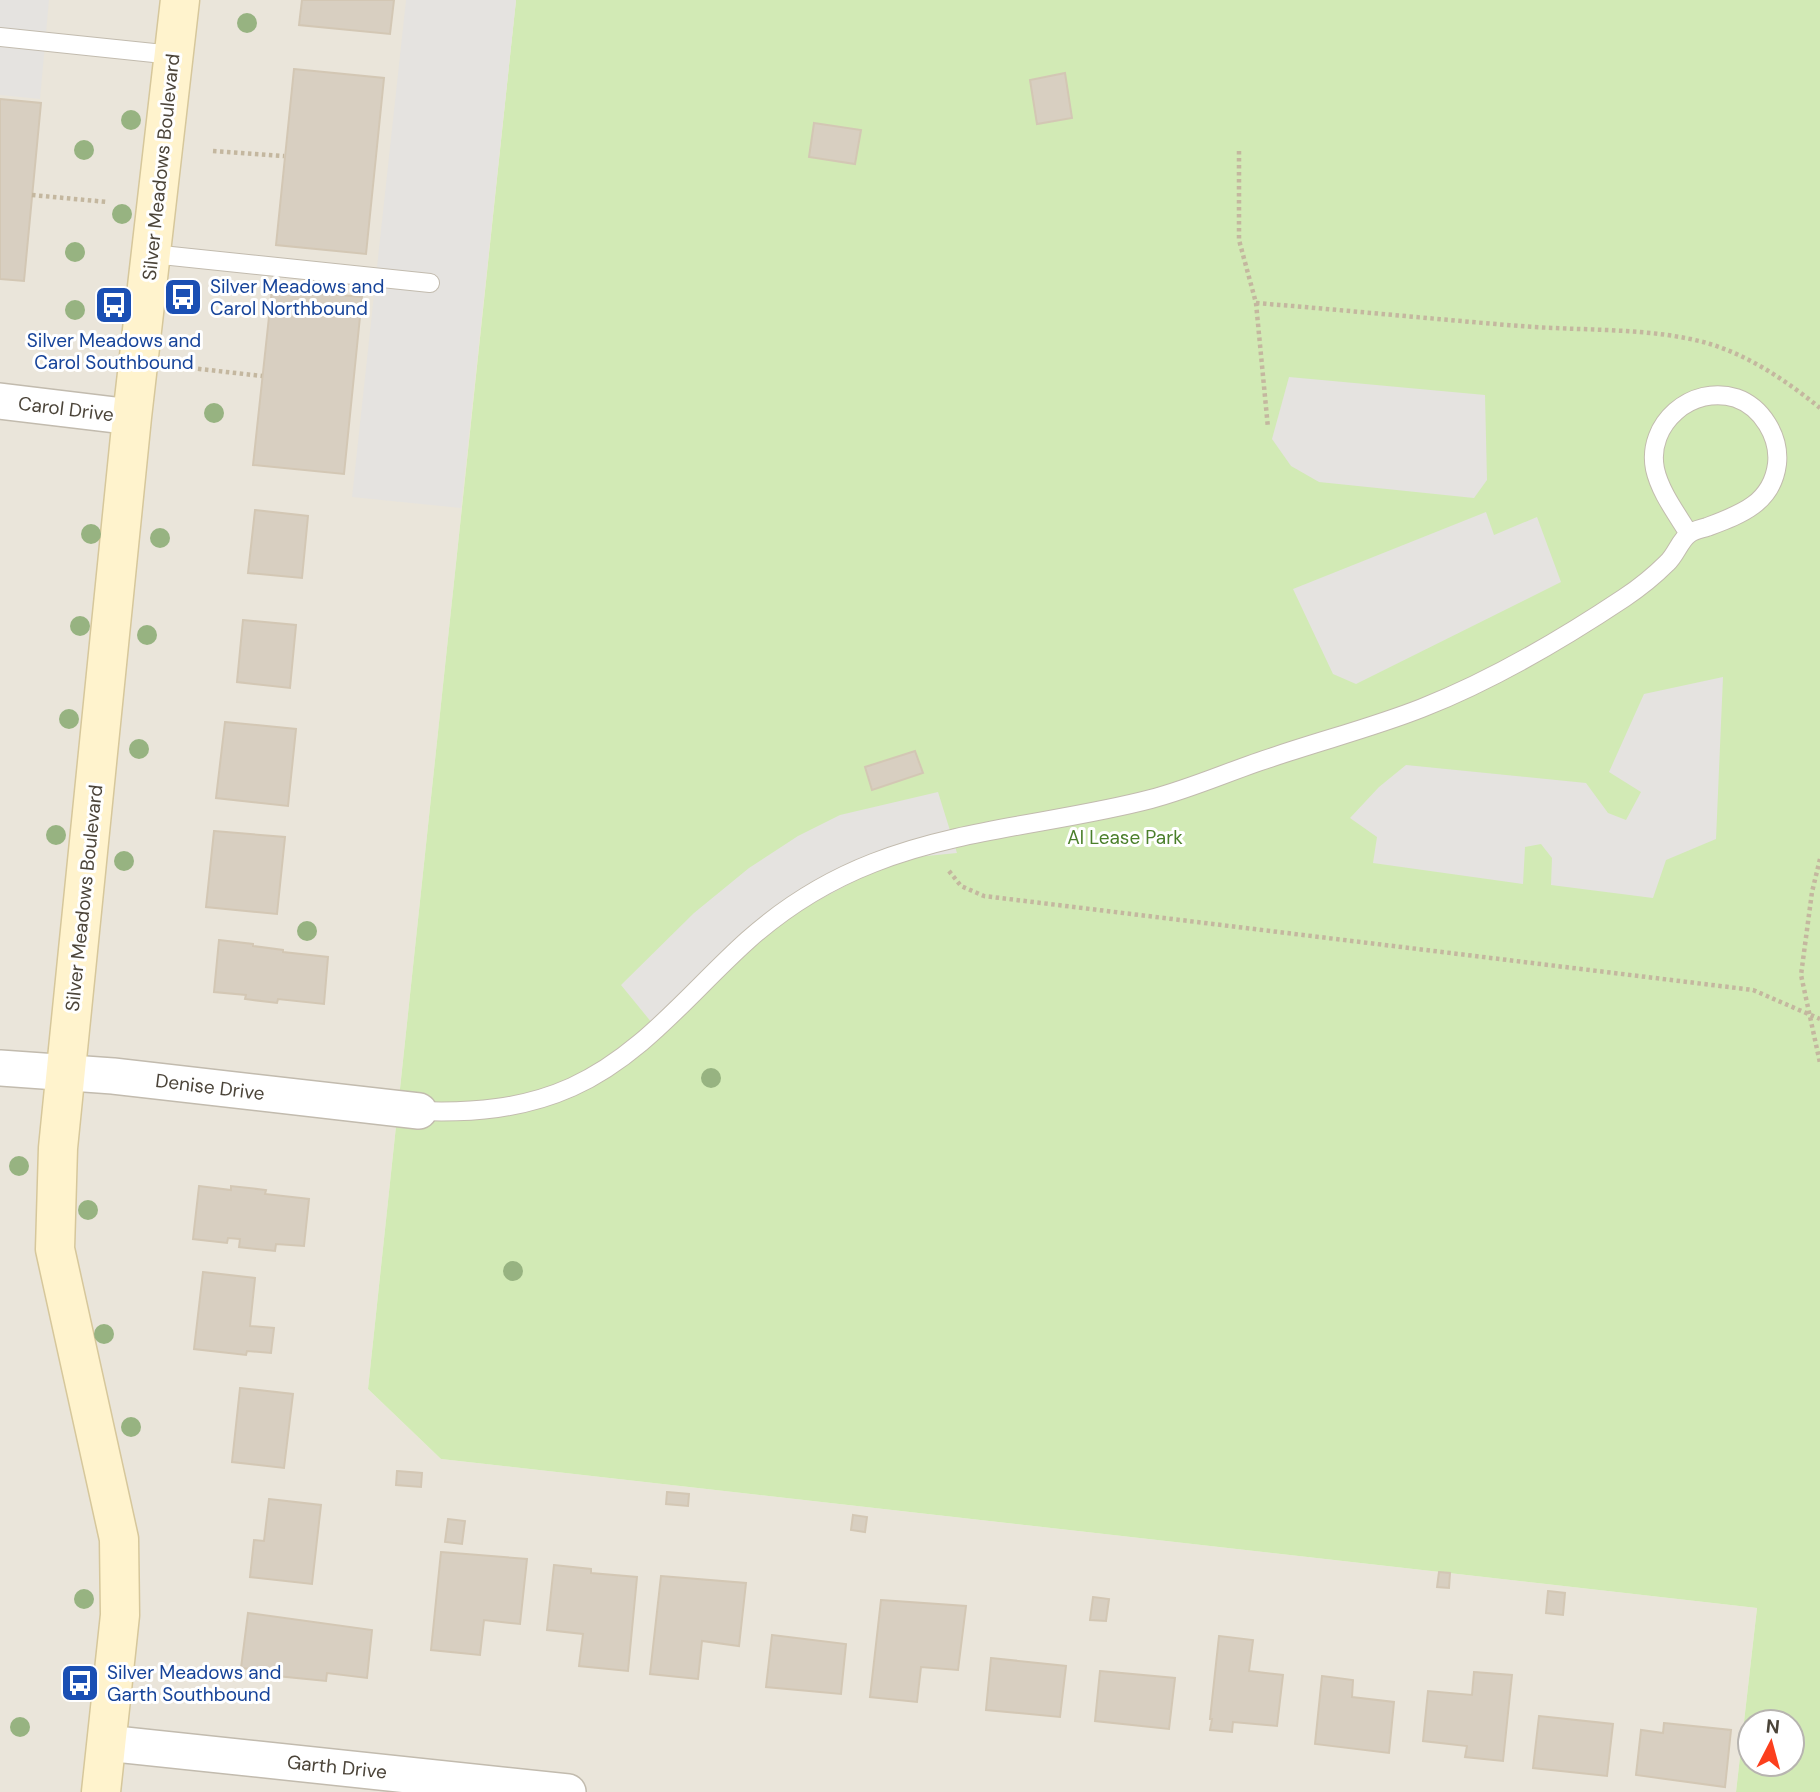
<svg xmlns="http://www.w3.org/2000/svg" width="1820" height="1792" font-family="'DM Sans',sans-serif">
  <rect width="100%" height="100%" fill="#f6f3ec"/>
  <path fill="#eae5da" d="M0,0H516L368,1389L441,1459L1757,1608L1736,1792H0Z"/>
  <path fill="#d2eab5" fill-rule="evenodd" d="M516,0H1820V1792H1736L1757,1608L441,1459L368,1389ZM1750,1722H1792V1764H1750Z"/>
  <g fill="#e5e3e0">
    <path d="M0,0H49L40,99L0,95Z"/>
    <path d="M406,0H516L461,508L352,497Z"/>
    <path d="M1289,377L1485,395L1487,480L1474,498L1319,482L1291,466L1272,439Z"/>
    <path d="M1486,512L1494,535L1537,517L1561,582L1356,684L1333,674L1293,589Z"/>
    <path d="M1723,677L1716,839L1666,860L1653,898L1551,885L1552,858L1541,844L1525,847L1523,884L1373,863L1377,837L1350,818L1379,787L1406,765L1586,783L1608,813L1626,820L1641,792L1609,772L1644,694Z"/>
    <path d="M938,792L957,853L896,859L785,918L661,1034L621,985L694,913L749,868L798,836L840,815Z"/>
  </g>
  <g fill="#d8cfc1" stroke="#d3c7b4" stroke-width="2">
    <path d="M302,0H394L390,34L299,25Z"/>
    <path d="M294,69L384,78L366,254L276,245Z"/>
    <path d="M1065,73L1072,118L1037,124L1030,80Z"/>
    <path d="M0,99L41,103L24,281L0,279Z"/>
    <path d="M814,123L861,130L855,164L809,157Z"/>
    <path d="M272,289L362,297L344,474L253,465Z"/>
    <path d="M255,510L308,516L302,578L248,573Z"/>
    <path d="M243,620L296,625L290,688L237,682Z"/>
    <path d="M225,722L296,729L288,806L216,798Z"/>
    <path d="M915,751L923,773L872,790L865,767Z"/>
    <path d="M214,831L285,837L277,914L206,907Z"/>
    <path d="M219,940L253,944V946L283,950V952L328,957L324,1004L278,999L277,1003L245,999L246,995L214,992Z"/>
    <path d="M199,1186L231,1190V1186L266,1190L265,1194L309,1199L304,1246L276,1244L275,1251L239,1247L240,1239L228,1238L227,1243L193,1239Z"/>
    <path d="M203,1272L255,1278L250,1326L274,1328L271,1353L247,1351L246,1355L194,1349Z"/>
    <path d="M240,1388L293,1394L284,1468L232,1462Z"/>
    <path d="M397,1471L422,1473L421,1487L396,1485Z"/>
    <path d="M667,1492L689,1494L688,1506L666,1504Z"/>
    <path d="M269,1499L321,1505L312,1584L250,1577L254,1540L264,1541Z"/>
    <path d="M853,1515L867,1517L865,1532L851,1530Z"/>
    <path d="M448,1519L465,1521L462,1544L445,1542Z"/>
    <path d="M441,1552L527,1559L520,1624L484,1620L480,1655L431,1650Z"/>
    <path d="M554,1565L591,1569V1573L637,1577L628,1671L579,1666L583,1634L547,1630Z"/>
    <path d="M1439,1572L1450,1573L1449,1588L1437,1587Z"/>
    <path d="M661,1576L746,1583L739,1646L702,1641L698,1679L650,1674Z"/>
    <path d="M1548,1591L1565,1593L1563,1615L1546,1613Z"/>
    <path d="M1093,1597L1109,1599L1106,1621L1090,1620Z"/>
    <path d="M881,1600L966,1606L958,1670L921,1667L917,1702L870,1697Z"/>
    <path d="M248,1613L372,1630L367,1678L327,1673L326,1681L277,1676L278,1672L241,1668Z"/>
    <path d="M772,1635L846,1644L841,1694L766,1687Z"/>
    <path d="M1219,1636L1253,1640L1249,1671L1283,1675L1277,1726L1233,1722L1232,1732L1210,1730L1212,1719H1210Z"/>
    <path d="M991,1658L1066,1666L1060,1717L986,1710Z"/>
    <path d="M1100,1671L1175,1678L1169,1729L1095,1721Z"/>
    <path d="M1474,1672L1512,1675L1503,1761L1465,1757L1467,1746L1423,1741L1428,1691L1472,1695Z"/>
    <path d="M1322,1676L1353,1680L1352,1697L1394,1702L1389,1753L1315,1744Z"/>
    <path d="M1539,1716L1613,1724L1607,1776L1533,1768Z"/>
    <path d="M1664,1723L1731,1730L1725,1787L1636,1775L1641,1730L1663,1733Z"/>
  </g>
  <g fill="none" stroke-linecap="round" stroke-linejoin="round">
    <defs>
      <g id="lane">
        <path d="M0,37L173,55"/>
        <path d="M152,254L430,283"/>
        <path d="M419,1111C472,1113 523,1109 572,1087C643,1055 691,991 748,940C785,907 827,881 873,863C961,828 1060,823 1151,799C1193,788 1232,770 1273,757C1323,740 1374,727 1422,708C1493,680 1561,640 1624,598C1639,588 1655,575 1667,563C1676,555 1680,540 1689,534C1694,530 1701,529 1707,527C1739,515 1772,504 1777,464C1780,437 1762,407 1736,398C1692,384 1646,424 1655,469C1660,492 1677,514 1689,534"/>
      </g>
      <g id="street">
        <path d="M0,401L132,417"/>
        <path d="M0,1068L113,1076L419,1111"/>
        <path d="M106,1743L568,1792"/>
      </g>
      <path id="secondary" d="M101,1792L120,1615L119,1539L55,1249L58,1148L132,417L180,0"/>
    </defs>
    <use href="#lane" stroke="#c2bbae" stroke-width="20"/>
    <use href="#street" stroke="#c2bbae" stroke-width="38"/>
    <use href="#secondary" stroke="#d6c79b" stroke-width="41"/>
    <g stroke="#c4b79f" stroke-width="4.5" stroke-dasharray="3.5 3.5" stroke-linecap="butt">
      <path d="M213,151L284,156"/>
      <path d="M1239,151V240L1256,303L1268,428"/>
      <path d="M32,195L107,202"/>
      <path d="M1256,303C1344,310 1432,319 1520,326C1580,331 1654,327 1710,344C1750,356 1788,382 1820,408"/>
      <path d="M191,368L262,376"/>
      <path d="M1820,859L1812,892L1801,975L1820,1063"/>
      <path d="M949,871L961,886L984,896L1753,990L1820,1019"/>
    </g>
    <use href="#lane" stroke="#fff" stroke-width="18"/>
    <use href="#street" stroke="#fff" stroke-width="35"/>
    <use href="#secondary" stroke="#fff3cd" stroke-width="38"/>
  </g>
  <g fill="#97b381">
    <circle cx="247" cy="23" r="10"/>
    <circle cx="131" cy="120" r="10"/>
    <circle cx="84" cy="150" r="10"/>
    <circle cx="122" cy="214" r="10"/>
    <circle cx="75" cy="252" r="10"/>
    <circle cx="75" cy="310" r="10"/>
    <circle cx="214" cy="413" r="10"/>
    <circle cx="91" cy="534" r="10"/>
    <circle cx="160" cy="538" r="10"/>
    <circle cx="80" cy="626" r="10"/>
    <circle cx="147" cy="635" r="10"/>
    <circle cx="69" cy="719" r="10"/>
    <circle cx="139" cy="749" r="10"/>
    <circle cx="56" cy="835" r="10"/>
    <circle cx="124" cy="861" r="10"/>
    <circle cx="307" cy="931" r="10"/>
    <circle cx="711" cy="1078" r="10"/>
    <circle cx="19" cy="1166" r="10"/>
    <circle cx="88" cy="1210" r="10"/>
    <circle cx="513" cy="1271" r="10"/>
    <circle cx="104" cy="1334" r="10"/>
    <circle cx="131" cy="1427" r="10"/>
    <circle cx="84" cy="1599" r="10"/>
    <circle cx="20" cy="1727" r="10"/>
  </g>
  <defs>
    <symbol id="bus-square" viewBox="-11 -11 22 22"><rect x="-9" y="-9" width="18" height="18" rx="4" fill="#1a4fb4" stroke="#fff"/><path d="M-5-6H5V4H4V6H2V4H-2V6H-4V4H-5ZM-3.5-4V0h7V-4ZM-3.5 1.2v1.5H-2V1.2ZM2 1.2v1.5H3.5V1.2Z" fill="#fff"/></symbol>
  </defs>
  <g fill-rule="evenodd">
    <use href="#bus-square" x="161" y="275" width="44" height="44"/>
    <use href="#bus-square" x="92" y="283" width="44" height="44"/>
    <use href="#bus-square" x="58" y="1661" width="44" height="44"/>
  </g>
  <g text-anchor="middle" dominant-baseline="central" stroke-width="6" stroke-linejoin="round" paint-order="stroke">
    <g font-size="19" fill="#4b4439" stroke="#fff">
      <text transform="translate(161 167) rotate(-84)">Silver Meadows Boulevard</text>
      <text transform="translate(66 409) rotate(7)">Carol Drive</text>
      <text transform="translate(84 898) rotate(-84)">Silver Meadows Boulevard</text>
      <text transform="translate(210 1087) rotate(7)">Denise Drive</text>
      <text transform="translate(337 1767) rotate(6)">Garth Drive</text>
    </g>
    <g font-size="19" fill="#164399" stroke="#fff" text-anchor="start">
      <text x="210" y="286">Silver Meadows and<tspan x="210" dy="22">Carol Northbound</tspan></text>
      <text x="114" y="340" text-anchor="middle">Silver Meadows and<tspan x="114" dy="22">Carol Southbound</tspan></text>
      <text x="107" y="1672">Silver Meadows and<tspan x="107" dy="22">Garth Southbound</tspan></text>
    </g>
    <g font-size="19" fill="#4a7f2a" stroke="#fff">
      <text x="1125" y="837">Al Lease Park</text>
    </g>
  </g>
  <g transform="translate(1771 1743) rotate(6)"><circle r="33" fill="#ffffff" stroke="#b7b4b0" stroke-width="2"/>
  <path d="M0-5L12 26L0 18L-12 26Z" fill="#fc3f1d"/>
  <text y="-10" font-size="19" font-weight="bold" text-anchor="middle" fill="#4b4439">N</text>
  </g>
</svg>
